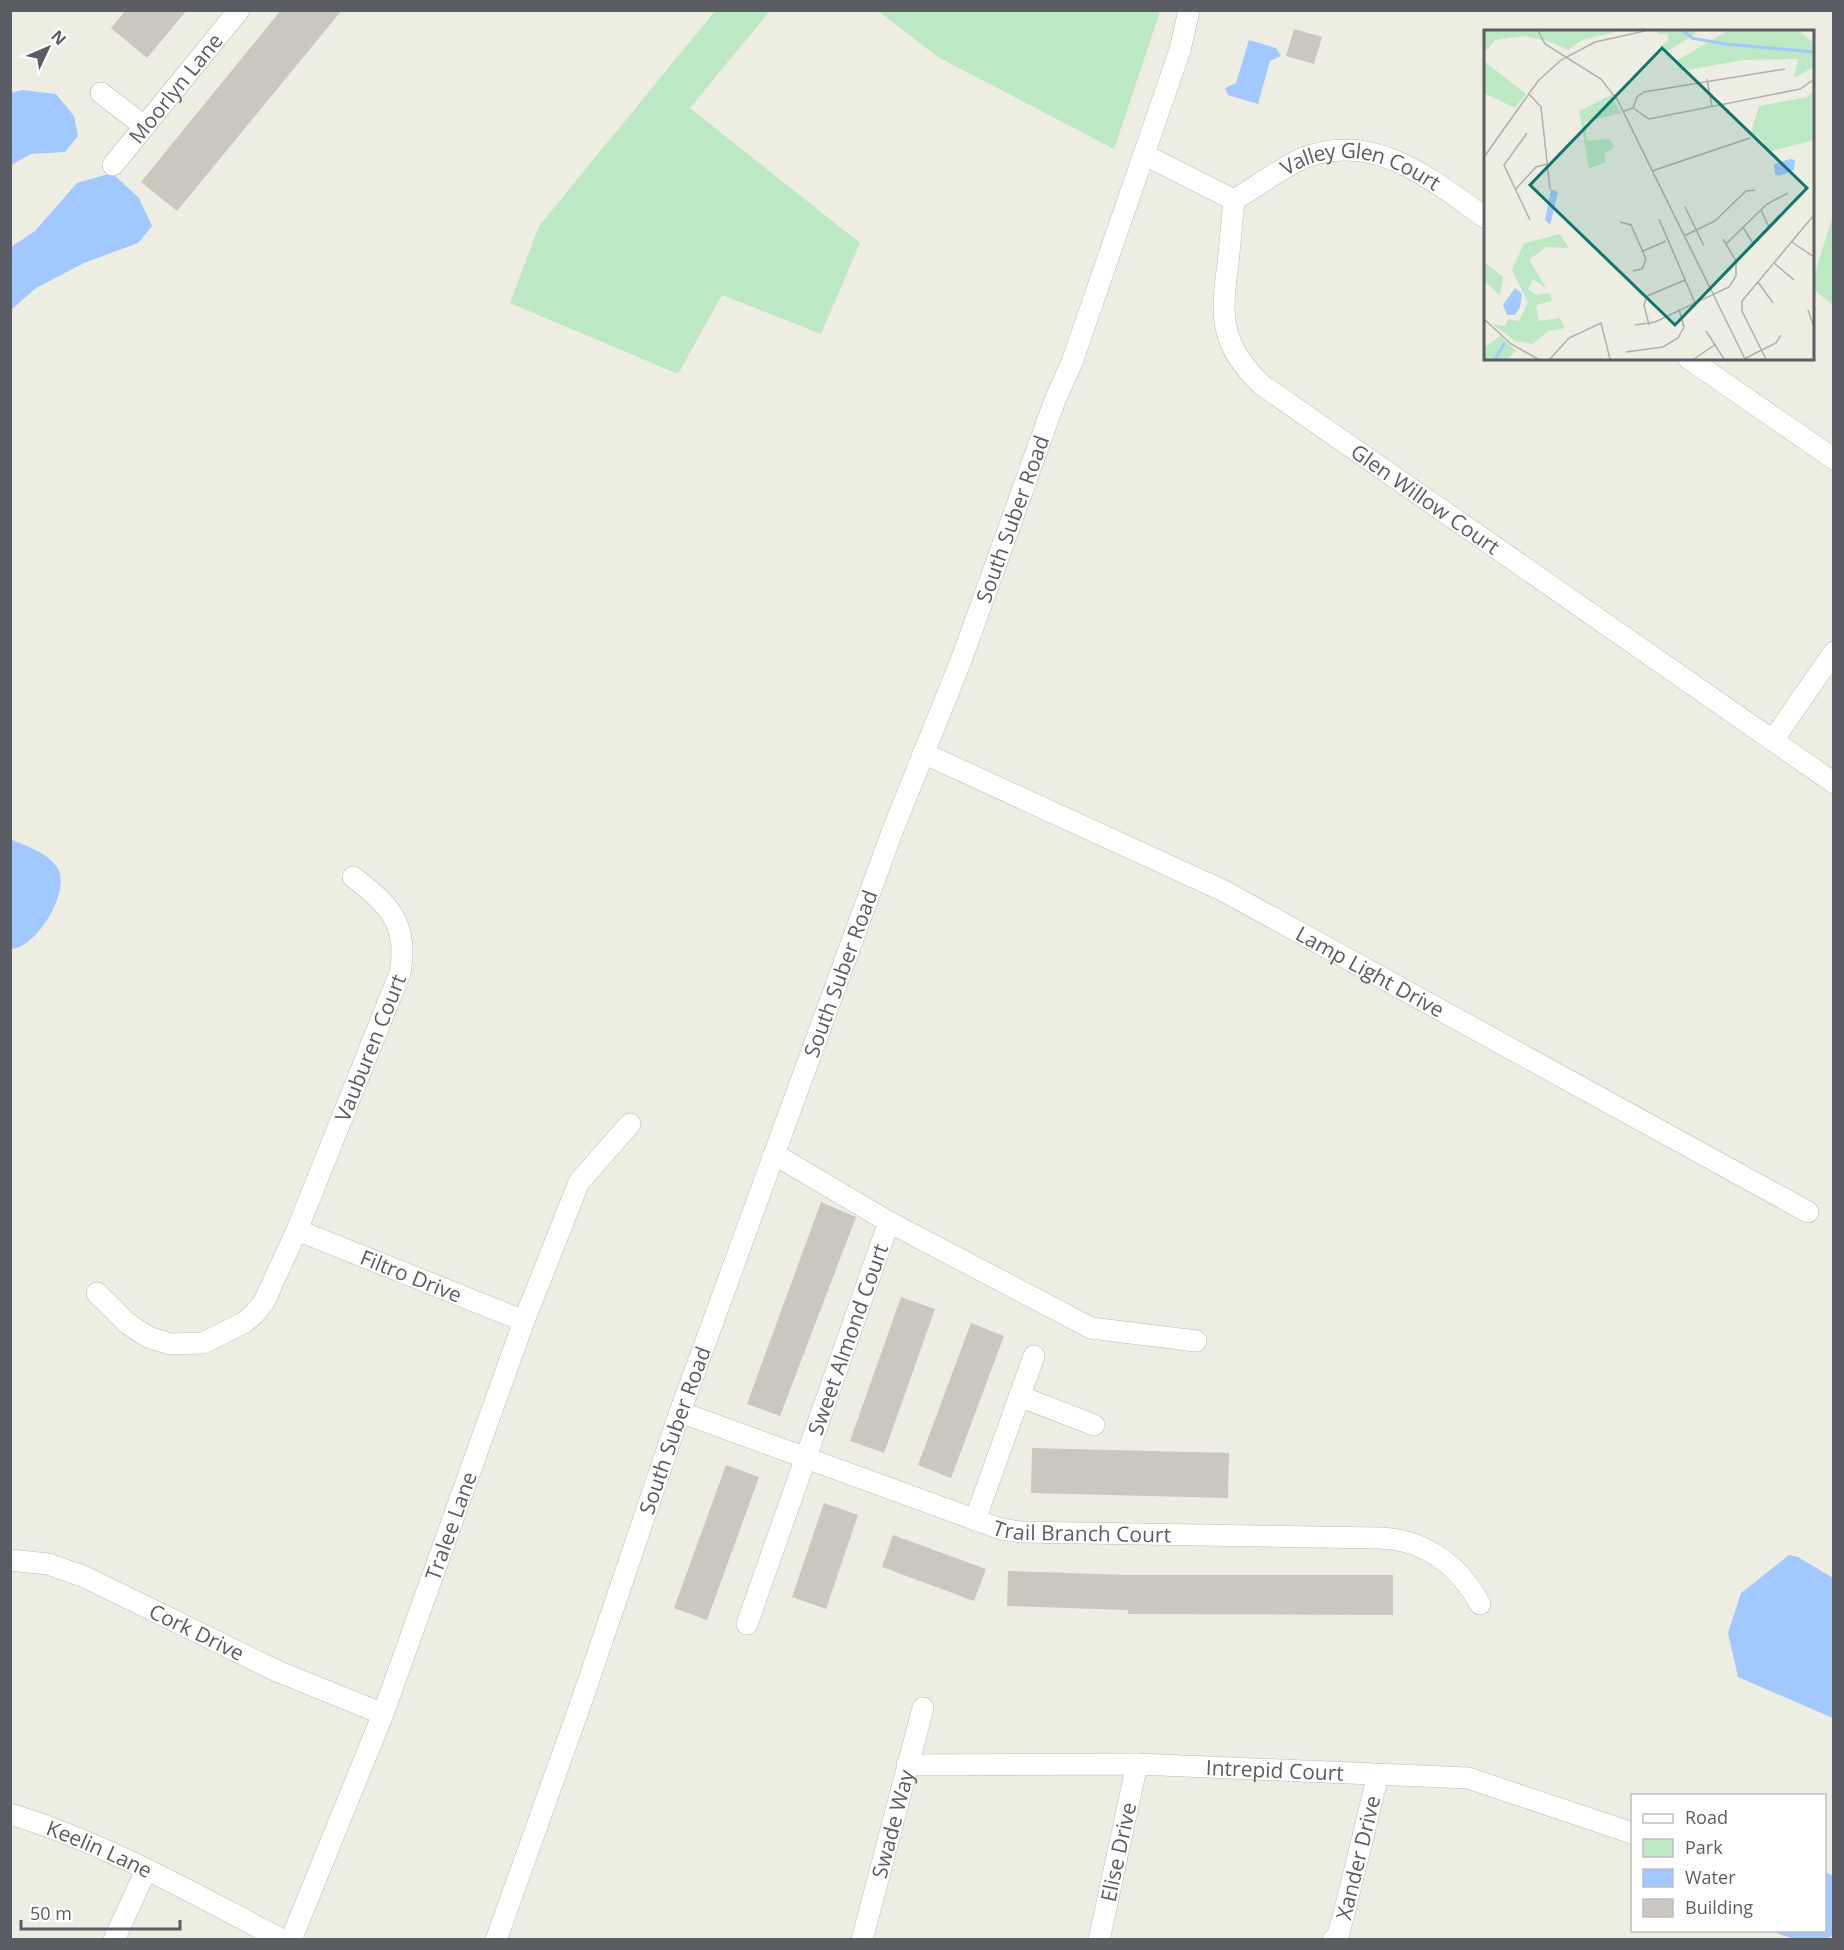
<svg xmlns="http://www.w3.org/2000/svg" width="1844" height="1950" font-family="'Open Sans',sans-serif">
  <rect width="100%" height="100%" fill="#eeede2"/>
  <g fill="#bce8c3">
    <path d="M715,11H770L690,108L860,243L821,334L722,295L678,374L510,303L539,226Z"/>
    <path d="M878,11H1160L1114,149L938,57Z"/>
    <path d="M1833,215L1834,305H1833L1813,289L1812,283Z"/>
  </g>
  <g fill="#a1c8ff">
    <path d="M1249,40L1276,48L1281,56L1270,61L1258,104L1228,95L1225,88L1236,83Z"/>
    <path d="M22,90L56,94L74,116L78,136L65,152L31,154L11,165V93Z"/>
    <path d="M112,173L139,198L152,226L138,243L84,263L36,288L11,310V247L35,231L77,183Z"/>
    <path d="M10,839C26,846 49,853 58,869C71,891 36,949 11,949Z"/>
    <path d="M1789,1555L1798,1557L1833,1578V1718L1738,1677L1728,1633L1741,1593Z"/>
    <path d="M1825,1872L1833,1876V1935C1818,1946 1789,1939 1772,1931L1824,1930Z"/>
  </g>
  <g fill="#c9c7bf">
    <path d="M126,10H187L147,58L111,28Z"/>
    <path d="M281,10H342L177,211L141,182Z"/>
    <path d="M1294,29L1322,37L1314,64L1286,56Z"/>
    <path d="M821,1202L856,1217L780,1416L747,1404Z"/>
    <path d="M901,1297L935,1309L884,1453L850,1441Z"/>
    <path d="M971,1323L1004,1336L951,1478L918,1465Z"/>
    <path d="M1032,1448L1229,1453L1228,1498L1031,1493Z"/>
    <path d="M726,1465L759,1477L707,1620L674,1608Z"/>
    <path d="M824,1503L858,1515L826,1609L792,1597Z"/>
    <path d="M893,1535L986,1569L974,1601L882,1567Z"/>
    <path d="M1008,1571L1128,1575H1393V1615L1128,1614V1610L1007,1606Z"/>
  </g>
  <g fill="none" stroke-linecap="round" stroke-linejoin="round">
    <defs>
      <g id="minor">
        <path d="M101,93L144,126"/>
        <path id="s1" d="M1145,155L1234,200C1232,221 1230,243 1228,264C1220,318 1221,346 1262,385L1834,783"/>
        <path id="s2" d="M113,165L239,10"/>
        <path id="s3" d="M1234,200C1256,187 1278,170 1301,159C1373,129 1430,179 1486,218"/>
        <path d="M1688,358L1834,459"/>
        <path d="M1773,740L1834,652"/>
        <path id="s4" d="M923,753L1224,891L1808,1212"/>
        <path d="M774,1154L889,1222L1091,1328L1196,1341"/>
        <path id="s5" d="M297,1230L524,1321"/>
        <path id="s6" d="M97,1293L127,1323L148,1337L170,1344L203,1343L245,1322L255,1313L264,1302L297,1230L400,973C409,925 390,905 353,877"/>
        <path d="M1019,1396L1094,1425"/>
        <path id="s7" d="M680,1412L1001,1529L1021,1532L1379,1538C1424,1539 1459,1565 1480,1604"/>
        <path d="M975,1520L1034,1356"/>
        <path id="s8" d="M10,1560L48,1564L85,1577L277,1671L383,1714"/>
        <path id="s9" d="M747,1624L889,1222"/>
        <path id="s10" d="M907,1765L1137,1764L1468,1778L1632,1833"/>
        <path id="s11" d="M10,1814C106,1843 194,1894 283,1940"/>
        <path d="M114,1940L146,1870"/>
        <path id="s12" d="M291,1940L383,1714L524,1321L579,1182L630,1124"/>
        <path id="s13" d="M496,1940L582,1700L680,1412L892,832L962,658L1055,400L1072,362L1180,50L1189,10"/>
        <path id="s14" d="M862,1940L923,1708"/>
        <path id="s15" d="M1099,1940L1137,1764"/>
        <path id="s16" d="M1333,1940L1338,1935L1344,1914L1378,1775"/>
      </g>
    </defs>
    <use href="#minor" stroke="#babbc2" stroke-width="22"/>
    <use href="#minor" stroke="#fff" stroke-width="21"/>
  </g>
  <g text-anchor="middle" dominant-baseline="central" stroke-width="4.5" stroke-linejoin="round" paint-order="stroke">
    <g font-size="21" fill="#5a5d64" stroke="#fff">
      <text stroke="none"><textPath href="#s2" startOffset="99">Moorlyn Lane</textPath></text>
      <text stroke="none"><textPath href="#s3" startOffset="141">Valley Glen Court</textPath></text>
      <text stroke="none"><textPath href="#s1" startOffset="496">Glen Willow Court</textPath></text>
      <text stroke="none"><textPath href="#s13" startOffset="1512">South Suber Road</textPath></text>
      <text stroke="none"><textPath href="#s4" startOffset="498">Lamp Light Drive</textPath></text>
      <text stroke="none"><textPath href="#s13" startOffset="1026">South Suber Road</textPath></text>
      <text stroke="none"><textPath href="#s6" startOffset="474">Vauburen Court</textPath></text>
      <text stroke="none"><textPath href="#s5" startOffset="123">Filtro Drive</textPath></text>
      <text stroke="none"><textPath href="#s9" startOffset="302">Sweet Almond Court</textPath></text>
      <text stroke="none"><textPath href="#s13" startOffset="540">South Suber Road</textPath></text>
      <text stroke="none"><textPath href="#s12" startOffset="444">Tralee Lane</textPath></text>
      <text stroke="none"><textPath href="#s7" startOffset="423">Trail Branch Court</textPath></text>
      <text stroke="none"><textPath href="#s8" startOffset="202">Cork Drive</textPath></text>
      <text stroke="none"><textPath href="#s10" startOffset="368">Intrepid Court</textPath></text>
      <text stroke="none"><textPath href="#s14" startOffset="120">Swade Way</textPath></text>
      <text stroke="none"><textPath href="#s11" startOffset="96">Keelin Lane</textPath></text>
      <text stroke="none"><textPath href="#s15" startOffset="90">Elise Drive</textPath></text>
      <text stroke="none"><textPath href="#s16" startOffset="87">Xander Drive</textPath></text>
    </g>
  </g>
  <g transform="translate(1484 30)">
    <rect width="330" height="330" fill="#eeede2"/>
    <path d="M0,1H135L98,10L84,20L64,11L40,6L11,10L0,23ZM175,1H210L212,4L182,22L176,16L184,11V4H174ZM243,1H315L330,13V37L310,48L314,29L260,30L197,41L192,31ZM0,31L42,64L31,78L0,63ZM330,60V110L284,122L279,111L267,102L275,76L323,67ZM127,65L137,83L101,92L103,111L126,109L130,118L120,123L122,132L105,139L95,81ZM76,204L85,218L62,217L45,230L62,258L49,249L44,259L52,265L66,263L68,271L52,275L55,291L76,288L81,298L64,301L49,314L31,311L8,294L21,296L24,289L35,291L44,272L28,240L40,213ZM0,232L19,247L16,265L0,251ZM16,306L32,321L24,329H0V318Z" fill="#bce8c3"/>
    <path d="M306,129L311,130L310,140L295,146L291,144L290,134ZM67,159L74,162L66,195L61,190ZM31,258L38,264L36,277L31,285H23L19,275Z" fill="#a1c8ff"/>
    <path fill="none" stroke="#a1c8ff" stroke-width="3" d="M200,1L208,8L241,14L330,22M11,329L21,313"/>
    <path fill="none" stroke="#afafac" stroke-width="1.5" d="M54,1L61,14L117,49L134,71L261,329M223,49L228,77M45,64L57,77L66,159M149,78L153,67L160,62L301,39M140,81L149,78L165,89L316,59L329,50M43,103L20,135L46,190M0,127L54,51L77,30L111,12L161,1M168,141L266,108M31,160L52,137L63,134M201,177L220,216M175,189L211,273M136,192L147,195L162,229L158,239L149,241M259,197L270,215M200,206L231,191L262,161L271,160M308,212L330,227M242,214L283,174L304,163M159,221L182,211M252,231L285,197L277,180M290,233L310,250M274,252L289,273M324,280L330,297M0,289L27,314L54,329M151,295L171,292L245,257L252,246V231L239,209M165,295L160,275L163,266L201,250M222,301L240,329M142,322L179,317L194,308L200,297L195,279M66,329L85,308L117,293L126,329M210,329L232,314M260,329L292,313L297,305M282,329L258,281V271L330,185"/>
    <path fill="#0f766e" fill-opacity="0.15" stroke="#0f766e" stroke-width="3" d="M178,18L323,158L191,295L46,155Z"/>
    <rect width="330" height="330" fill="none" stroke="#5a5d64" stroke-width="3"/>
  </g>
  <rect width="1844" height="1950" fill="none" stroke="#5a5d64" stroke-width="24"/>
  <rect x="1631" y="1794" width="195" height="138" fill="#ffffff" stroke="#bdbec1" stroke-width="1.5"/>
  <rect x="1643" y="1814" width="30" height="9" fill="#ffffff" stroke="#bdbec1" stroke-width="1.5"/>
  <text x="1685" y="1824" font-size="18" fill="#5a5d64">Road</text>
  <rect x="1643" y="1839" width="30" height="18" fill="#bce8c3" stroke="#bdbec1" stroke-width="1.5"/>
  <text x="1685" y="1854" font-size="18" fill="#5a5d64">Park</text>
  <rect x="1643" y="1869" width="30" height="18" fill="#a1c8ff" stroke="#bdbec1" stroke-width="1.5"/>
  <text x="1685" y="1884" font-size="18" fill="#5a5d64">Water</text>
  <rect x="1643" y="1899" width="30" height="18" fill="#c9c7bf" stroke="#bdbec1" stroke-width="1.5"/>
  <text x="1685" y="1914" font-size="18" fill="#5a5d64">Building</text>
  <g transform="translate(48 48) rotate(46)" stroke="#ffffff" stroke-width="4.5" paint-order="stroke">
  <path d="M0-4.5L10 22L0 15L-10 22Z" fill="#5a5d64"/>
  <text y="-9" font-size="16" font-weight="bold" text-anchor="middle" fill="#5a5d64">N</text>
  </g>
  <path d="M21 1920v9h159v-9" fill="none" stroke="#5a5d64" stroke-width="3"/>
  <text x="30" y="1920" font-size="18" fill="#5a5d64" stroke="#ffffff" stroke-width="4.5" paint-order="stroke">50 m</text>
</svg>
